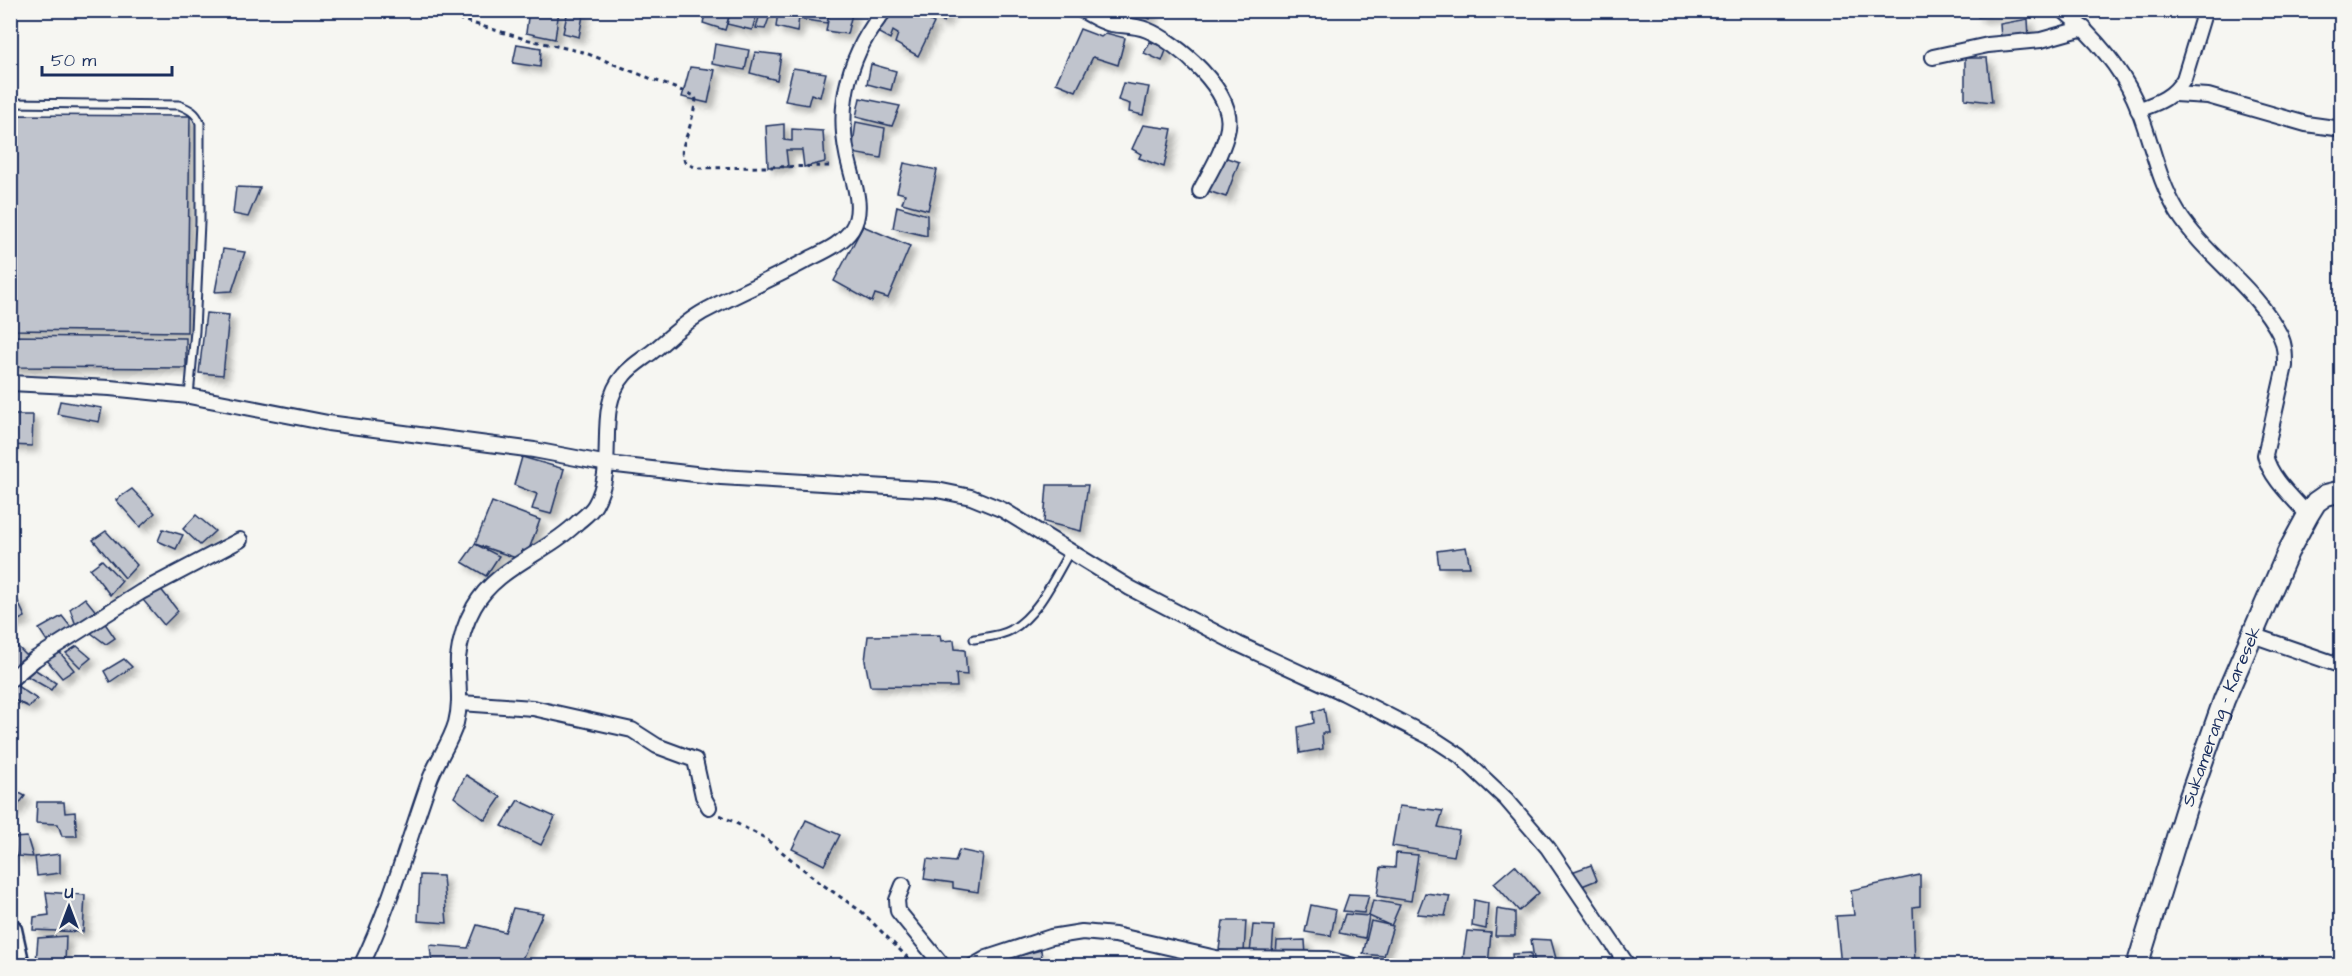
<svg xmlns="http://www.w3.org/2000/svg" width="2352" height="976" font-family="'Architects Daughter',sans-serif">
  <defs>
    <filter id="shadow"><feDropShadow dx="5.5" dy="5.5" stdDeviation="3" flood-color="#0004"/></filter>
  </defs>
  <rect width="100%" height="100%" fill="#f6f6f2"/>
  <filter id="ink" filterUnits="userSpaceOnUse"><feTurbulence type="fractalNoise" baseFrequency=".0167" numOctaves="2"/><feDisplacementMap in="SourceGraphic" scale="12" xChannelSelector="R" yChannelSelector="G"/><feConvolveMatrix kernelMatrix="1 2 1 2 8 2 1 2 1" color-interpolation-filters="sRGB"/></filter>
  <g filter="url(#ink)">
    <g fill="#c0c4cd" stroke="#1b2f5e" stroke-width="1.5" filter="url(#shadow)">
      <path d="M529,10H559L555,39L526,33Z"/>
      <path d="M568,10H584L579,37L563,33Z"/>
      <path d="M706,10H731L725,30L703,23Z"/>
      <path d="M731,10H758L752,30L727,24Z"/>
      <path d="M761,10H772L765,29L756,28Z"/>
      <path d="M776,10H800L797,32L776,27L778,11Z"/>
      <path d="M801,10H830L827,23L799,19Z"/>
      <path d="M830,10H853L847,34L826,31Z"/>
      <path d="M888,10H910L934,23L918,56L895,43L898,34L893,31L890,39L877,32Z"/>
      <path d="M921,10H949L944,22Z"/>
      <path d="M1130,10H1152L1150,19Z"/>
      <path d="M1977,10H2013V13L1978,17Z"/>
      <path d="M2028,19L2029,38H2001L2000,24Z"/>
      <path d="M1080,29L1101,37L1106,33L1125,38L1118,65L1093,57L1076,91L1056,83Z"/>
      <path d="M1150,42L1167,48L1162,61L1144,53Z"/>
      <path d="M517,44L541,48L540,67L513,63Z"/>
      <path d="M715,44L749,50L745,70L712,64Z"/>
      <path d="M755,52L781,55L777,80L750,73Z"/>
      <path d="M1965,58H1987L1992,102L1965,99Z"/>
      <path d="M871,64L896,71L891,90L867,84Z"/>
      <path d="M690,67L715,70L708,103L682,97Z"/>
      <path d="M793,68L826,73L820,97L811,94L808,105L785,101Z"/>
      <path d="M1123,83L1149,87L1143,115L1129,112L1130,104L1118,100Z"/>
      <path d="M860,98L900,106L892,126L856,117Z"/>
      <path d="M10,115L190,116L187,332L10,330Z"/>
      <path d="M856,122L885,128L881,158L852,153Z"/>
      <path d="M784,124V140L792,141V129L823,131L825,162L804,167L802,150H786L788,167H768L766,126Z"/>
      <path d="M1143,125L1172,129L1164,167L1139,158L1141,154L1132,149Z"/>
      <path d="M1221,156L1239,162L1226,197L1205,190Z"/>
      <path d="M904,163L937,170L928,210L902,203L905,194L897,192Z"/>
      <path d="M236,187L260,188L248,217L233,214Z"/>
      <path d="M897,206L927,215V236L893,228Z"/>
      <path d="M863,226L910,246L888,298L875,294L872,302L834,281Z"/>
      <path d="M223,249L245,252L232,291L215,292Z"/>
      <path d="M206,313L229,315L223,375L199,373Z"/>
      <path d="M10,336L186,338V368L10,367Z"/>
      <path d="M60,401L102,408L99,422L57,414Z"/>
      <path d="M10,415H33L32,446L10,445Z"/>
      <path d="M522,457L564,469L551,514L532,509L537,494L514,485Z"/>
      <path d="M1047,485H1088L1081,531L1044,522Z"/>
      <path d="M132,489L155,513L140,527L116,500Z"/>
      <path d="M492,502L540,520L528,552L522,550L519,559L475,544Z"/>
      <path d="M196,515L215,531L200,545L183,529Z"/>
      <path d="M163,529L183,535L176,549L158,541Z"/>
      <path d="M106,531L137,565L125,578L93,540Z"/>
      <path d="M475,544L499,556L486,576L462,562Z"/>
      <path d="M1466,547L1470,567H1439L1437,551Z"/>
      <path d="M102,560L122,581L110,595L90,569Z"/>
      <path d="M160,588L178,611L164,625L143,600Z"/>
      <path d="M16,597L25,617L10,624V600Z"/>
      <path d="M85,598L98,614L77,628L70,609Z"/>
      <path d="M62,616L74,631L51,647L39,629Z"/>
      <path d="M104,622L115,638L106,644L91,633Z"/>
      <path d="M940,635L941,641L954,640L955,649L965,650L967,675L956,674L957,687L870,686L865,661L868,636Z"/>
      <path d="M17,646L29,658L13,672L10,668V648Z"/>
      <path d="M77,646L91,658L80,667L66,653Z"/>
      <path d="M58,650L74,670L62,678L46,659Z"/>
      <path d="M124,659L132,667L110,682L104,671Z"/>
      <path d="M31,667L56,683L51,690L25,675Z"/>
      <path d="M11,682L37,699L29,707L10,698Z"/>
      <path d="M1324,708L1328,733H1322L1323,749L1300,753L1298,727L1314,723L1313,712Z"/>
      <path d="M466,775L501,797L485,820L454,797Z"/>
      <path d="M10,788L25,796L13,812L10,811Z"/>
      <path d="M518,800L555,817L541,845L502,826Z"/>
      <path d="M37,802H64L65,813L75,812L77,836H62L58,824L36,823Z"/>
      <path d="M1399,806L1443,811L1438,827L1459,831L1454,856L1392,846Z"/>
      <path d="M806,820L840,835L824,865L792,849Z"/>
      <path d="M27,837L33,857L16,856L13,838Z"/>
      <path d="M959,850L983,855L978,892L953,888V883L924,879L927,859L955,862Z"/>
      <path d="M1396,853L1418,855L1411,901L1377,896L1381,867L1395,868Z"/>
      <path d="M60,854V873L37,876L35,857Z"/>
      <path d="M1515,865L1539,893L1519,911L1494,883Z"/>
      <path d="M1591,865L1597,880L1577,888L1569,873Z"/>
      <path d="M420,875L443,876L447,923L418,921Z"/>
      <path d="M1920,875V906L1913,907L1915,966H1841L1836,916L1854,915L1851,890Z"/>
      <path d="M46,892L85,895L83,932L33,930L34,917L49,915Z"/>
      <path d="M1425,893L1450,896L1445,916L1417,914Z"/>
      <path d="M1349,894L1369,895L1364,913L1343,911Z"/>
      <path d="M1373,900L1400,905L1391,926L1369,916Z"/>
      <path d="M1474,900L1488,903L1486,929L1472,926Z"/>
      <path d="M1311,905L1336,910L1331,936L1305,932Z"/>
      <path d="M513,908L543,913L522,959V966L432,965L430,945L468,948L477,925L505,932Z"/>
      <path d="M1497,909L1515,912V936H1495Z"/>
      <path d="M1345,914L1369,916L1365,938L1339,933Z"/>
      <path d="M1223,921H1246L1244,952L1219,950Z"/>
      <path d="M1371,921L1393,926L1384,956L1363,954Z"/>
      <path d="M1253,925L1274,926L1272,954L1250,953Z"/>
      <path d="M1467,931L1491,933L1488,966H1462Z"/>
      <path d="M66,936L65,964L36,962L38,938Z"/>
      <path d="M1531,939L1551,940L1558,966H1535Z"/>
      <path d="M1305,940L1306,956L1276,955L1277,941Z"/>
      <path d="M1041,950L1043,966H1020L1018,956Z"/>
      <path d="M1531,953L1532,966H1513L1512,954Z"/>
    </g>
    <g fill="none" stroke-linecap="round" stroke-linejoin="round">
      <defs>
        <g id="lane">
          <path d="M10,103L179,105C189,109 196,112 200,123V222L195,331L189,396"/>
          <path d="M974,639C986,637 1001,636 1011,630C1039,614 1054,578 1070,551"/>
        </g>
        <g id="street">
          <path d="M1081,10C1091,15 1100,22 1111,24C1123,26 1135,25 1147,30C1177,42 1235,92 1228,128C1224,150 1210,172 1200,191"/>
          <path d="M2063,10C2092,35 2118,63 2134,98C2151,136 2156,177 2178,213C2206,257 2256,287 2280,335C2285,345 2285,355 2285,366L2265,455C2270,478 2293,498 2308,515"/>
          <path d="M1933,57L1988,45L2041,40L2084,28"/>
          <path d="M2174,94L2208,96L2306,124L2342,129"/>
          <path d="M2138,110C2157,103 2173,98 2184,79L2205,10"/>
          <path d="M10,383L110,388L189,396L328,423L534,450L608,464L721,477L937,490L971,497L1003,510L1130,588L1238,644L1344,693L1434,739L1460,756L1506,799L1548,848L1628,966"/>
          <path d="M2252,635L2342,666"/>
          <path d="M10,680L35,659L141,592L240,540"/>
          <path d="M461,703L533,708L632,730L657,746L695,760L703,796L709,807"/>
          <path d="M903,885L897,900L898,911L943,966"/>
          <path d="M361,966C390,907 407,844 429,782C436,761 450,744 456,723C462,700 457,681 458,658C460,640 465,623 474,607C496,567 546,554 578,522C584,517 591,512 595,505C619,463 593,410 624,375C631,366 643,359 652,352C668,339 685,322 703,312C738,293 775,278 809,259C825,251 842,244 852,229C866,207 851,177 847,154C836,101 851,51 885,10"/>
          <path d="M973,966L987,958L1051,937L1082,932L1115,935L1216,958L1327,959L1354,966"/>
        </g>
        <g id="secondary">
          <path id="s1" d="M2137,966L2186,808L2224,700L2288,552L2308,515L2316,502L2326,495L2342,491"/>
        </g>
        <path id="primary" d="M10,930L18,966"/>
      </defs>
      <use href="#lane" stroke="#1b2f5e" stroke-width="11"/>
      <use href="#street" stroke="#1b2f5e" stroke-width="18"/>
      <use href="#secondary" stroke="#1b2f5e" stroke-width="24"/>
      <use href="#primary" stroke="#1b2f5e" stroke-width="27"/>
      <g stroke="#1b2f5e" stroke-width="3" stroke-dasharray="4.5 4.5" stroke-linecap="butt">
        <path d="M454,10L459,19L465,21L525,39L583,52L695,96L696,100C694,110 692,119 689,129C683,147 674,161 698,168L833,166"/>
        <path d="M720,815L765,838L819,882L862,912L909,959L913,966"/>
      </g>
      <use href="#lane" stroke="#f6f6f2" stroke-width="7"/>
      <use href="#street" stroke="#f6f6f2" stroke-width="14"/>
      <use href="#secondary" stroke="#f6f6f2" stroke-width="20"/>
      <use href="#primary" stroke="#f6f6f2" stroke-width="22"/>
    </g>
  </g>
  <g text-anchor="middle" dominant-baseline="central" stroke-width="5" stroke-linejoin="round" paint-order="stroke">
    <g font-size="18" fill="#1b2f5e" stroke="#f6f6f2">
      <text stroke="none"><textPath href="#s1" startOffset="264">Sukamerang - Karesek</textPath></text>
    </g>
  </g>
  <rect width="2352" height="976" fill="none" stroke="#f6f6f2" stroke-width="36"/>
  <rect x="18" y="18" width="2316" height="940" fill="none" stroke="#1b2f5e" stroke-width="2" filter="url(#ink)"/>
  <g transform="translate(69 907)" stroke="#f6f6f2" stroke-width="4.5" paint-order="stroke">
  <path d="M0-4.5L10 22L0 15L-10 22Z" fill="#1b2f5e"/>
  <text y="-9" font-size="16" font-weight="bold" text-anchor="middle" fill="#1b2f5e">U</text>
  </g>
  <path d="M42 66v9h130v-9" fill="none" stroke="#1b2f5e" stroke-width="3"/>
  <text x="51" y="66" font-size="18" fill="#1b2f5e" stroke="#f6f6f2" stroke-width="4.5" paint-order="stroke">50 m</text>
</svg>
